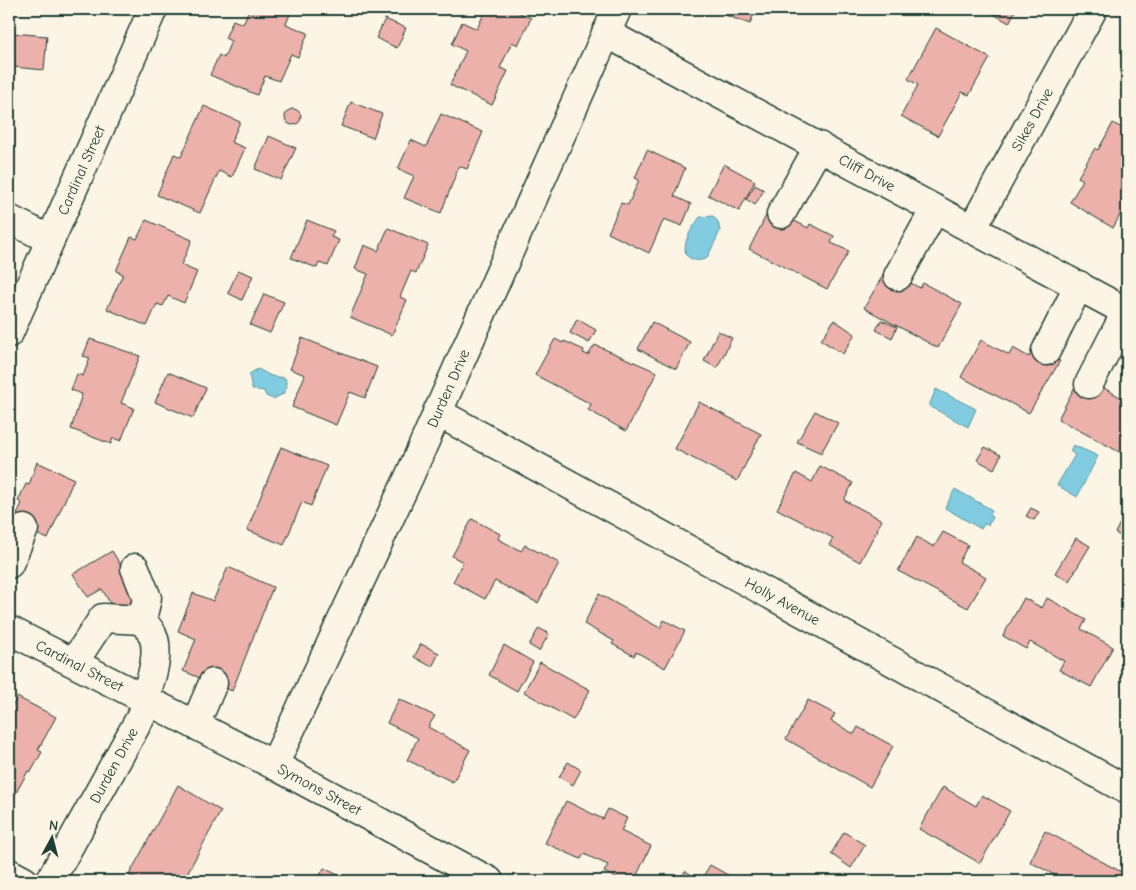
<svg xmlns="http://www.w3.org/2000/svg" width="1136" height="890" font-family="'Comic Neue',sans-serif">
  <rect width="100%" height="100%" fill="#fcf5e5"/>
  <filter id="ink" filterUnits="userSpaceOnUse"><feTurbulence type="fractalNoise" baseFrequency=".02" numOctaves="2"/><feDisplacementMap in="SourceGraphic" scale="10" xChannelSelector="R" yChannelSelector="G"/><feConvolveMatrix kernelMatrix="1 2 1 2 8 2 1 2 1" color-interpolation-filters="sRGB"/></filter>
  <g filter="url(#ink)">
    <g fill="#81cce1" stroke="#5a939c">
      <path d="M713,216L718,222L720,231L707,258C698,262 693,261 686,255C682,241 692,229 700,217Z"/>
      <path d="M258,369L271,376L285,378L287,387L283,394L273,399L266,396L264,391L252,389L249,374Z"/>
      <path d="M936,389L976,409L968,427L929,406Z"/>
      <path d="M1073,445L1098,456L1077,497L1057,485L1075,455L1070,451Z"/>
      <path d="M955,489L992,510L990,515L993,518L988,525L984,524L981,529L945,508Z"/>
    </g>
    <g fill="#ecb1ab" stroke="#1f3d34">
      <path d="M249,9H278L290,14L286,24L308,33L298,57L291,54L279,81L265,76L257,95L210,75L219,55L224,58L231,41L225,38L233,20L243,24Z"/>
      <path d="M486,9H511L531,18L518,45L512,42L500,68L508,71L492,105L450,85L466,51L452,44L462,22L477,29Z"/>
      <path d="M718,9H756L750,24L717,12Z"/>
      <path d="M985,9H1016L1009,23Z"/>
      <path d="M385,19L406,28L397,48L376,38Z"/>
      <path d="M9,24H13V33L47,36L44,70L14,67L15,64H9V69Z"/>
      <path d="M936,28L990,58L969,95L962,92L938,136L901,116L918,85L908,79Z"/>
      <path d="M351,102L382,114L373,138L341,126Z"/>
      <path d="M204,106L240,122L231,142L245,148L232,177L219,171L200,213L157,195L174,154L181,157Z"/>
      <circle cx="293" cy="117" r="8"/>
      <path d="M441,114L483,132L467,169L459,166L441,213L404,198L414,176L398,169L411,140L426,147Z"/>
      <path d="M1113,123L1127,131V217L1121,213L1113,228L1070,202L1083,180L1078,177L1095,148L1098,150Z"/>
      <path d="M269,136L296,148L281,180L255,169Z"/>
      <path d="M647,150L685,168L674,196L691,204L682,226L664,219L649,253L608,233L621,203L628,205L639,180L635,178Z"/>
      <path d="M724,164L755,181L739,211L708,195Z"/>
      <path d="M755,185L764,190L755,205L746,199Z"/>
      <path d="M770,208L808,228L810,224L834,236L831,243L849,251L827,289L749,249Z"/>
      <path d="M146,220L192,240L181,265L197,272L184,303L168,296L163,306L157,304L147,326L107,309L123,274L116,271L131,237L137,239Z"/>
      <path d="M307,220L334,231L331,237L339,240L328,266L319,263L317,268L291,258Z"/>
      <path d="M388,228L428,245L416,273L411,271L400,297L407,300L392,335L350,317L368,274L355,269L364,245L378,251Z"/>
      <path d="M238,270L253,276L242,300L228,293Z"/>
      <path d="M886,270L920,288L923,283L962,304L938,348L864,308Z"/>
      <path d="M264,294L284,302L270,333L250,325Z"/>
      <path d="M577,319L596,330L589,343L570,333Z"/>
      <path d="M834,320L855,334L843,354L821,340Z"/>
      <path d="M881,320L897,327L892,338L876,330Z"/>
      <path d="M652,322L690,342L676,369L638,349Z"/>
      <path d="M718,331L732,338L717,368L704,361Z"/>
      <path d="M302,338L377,367L365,398L350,392L336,425L292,407L305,375L290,369Z"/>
      <path d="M90,339L140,356L121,403L134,408L121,441L113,438L111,444L71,429L82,394L71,390L77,374L83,376L90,358L83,356Z"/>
      <path d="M555,339L563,343L564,341L584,350L583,353L588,355L595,345L657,372L626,431L588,410L591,404L535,375Z"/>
      <path d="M981,340L1009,355L1013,348L1029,357L1033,347L1060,361L1029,413L961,377Z"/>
      <path d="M168,372L206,388L193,418L155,402Z"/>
      <path d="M1079,379L1097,384L1127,401V456L1058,419Z"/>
      <path d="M699,402L761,434L737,481L675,449Z"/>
      <path d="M815,411L838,423L821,453L797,442Z"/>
      <path d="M281,447L327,466L311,506L302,502L284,545L247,530Z"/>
      <path d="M985,447L1001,455L994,469L977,460Z"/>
      <path d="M37,462L74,479L48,539L13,524L22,503L18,501L26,484L29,485Z"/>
      <path d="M820,466L853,483L844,500L882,520L860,562L829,545L833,538L777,509L796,473L812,482Z"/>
      <path d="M1031,508L1039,512L1034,520L1026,516Z"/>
      <path d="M472,519L500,534L498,539L521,551L525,545L559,563L538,603L495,581L485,599L453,582L463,562L452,556Z"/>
      <path d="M1120,523L1127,526V539L1115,533Z"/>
      <path d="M943,532L968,545L959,562L986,577L968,608L898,571L917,537L934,547Z"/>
      <path d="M1076,538L1090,546L1069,581L1055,573Z"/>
      <path d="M112,551L140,597L115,612L102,589L88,597L73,574Z"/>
      <path d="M228,567L273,587L232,691L183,671L196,639L178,631L193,593L213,601Z"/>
      <path d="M599,594L660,628L664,620L685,631L665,668L636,652L634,656L612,644L614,641L584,624Z"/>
      <path d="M1024,598L1042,608L1047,598L1086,620L1081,629L1113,647L1091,687L1059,670L1064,661L1030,642L1026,649L1003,636Z"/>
      <path d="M539,628L549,634L539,651L529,645Z"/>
      <path d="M421,644L439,653L432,667L414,657Z"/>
      <path d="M504,645L533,662L517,691L489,675Z"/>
      <path d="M540,662L590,690L573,720L524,692Z"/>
      <path d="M17,697L56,717L38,750L42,752L31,772L28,771L11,802L9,801V713Z"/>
      <path d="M399,699L435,716L428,727L470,750L453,782L407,760L418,738L387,723Z"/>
      <path d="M808,700L835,714L831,721L854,734L858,727L893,746L870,787L786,739Z"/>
      <path d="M568,762L581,770L573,785L559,777Z"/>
      <path d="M178,785L221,811L183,881H141L129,875Z"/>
      <path d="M943,787L976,806L982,795L1010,811L980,863L919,829Z"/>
      <path d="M566,801L603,819L608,809L627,818L621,831L651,846L634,881H623L604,872L608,865L584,854L581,859L545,843Z"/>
      <path d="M1045,831L1127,875V881H1066L1030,862Z"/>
      <path d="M844,832L865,845L851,868L831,854Z"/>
      <path d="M710,865L735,879L734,881H680L685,871L701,880Z"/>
      <path d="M324,868L350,881H317Z"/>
    </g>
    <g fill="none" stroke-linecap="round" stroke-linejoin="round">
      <defs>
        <g id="minor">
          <path id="s1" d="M606,33L1127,312"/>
          <path d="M781,214L819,146"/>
          <path d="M9,219L49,239"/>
          <path id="s2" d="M972,229L1093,9"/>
          <path d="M898,276L935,209"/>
          <path id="s3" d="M9,333L153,9"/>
          <path d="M1046,351L1079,285"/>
          <path d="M1089,384L1126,312"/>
          <path id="s4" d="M437,412L1127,790"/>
          <path d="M9,564L24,529"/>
          <path d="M135,568L147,598L142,620"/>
          <path id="s5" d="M9,630L274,765L489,881"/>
          <path d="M74,662L103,618L142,620C145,625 151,630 153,636C160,653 151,683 143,699"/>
          <path d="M195,725L213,683"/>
          <path id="s6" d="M274,765L409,477L617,9"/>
          <path d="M9,873L24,881"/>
          <path id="s7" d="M50,881L149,702"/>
        </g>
      </defs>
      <use href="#minor" stroke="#1f3d34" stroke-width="31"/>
      <use href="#minor" stroke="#fcf5e5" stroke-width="28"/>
    </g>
  </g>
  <g text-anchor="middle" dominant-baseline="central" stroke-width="4" stroke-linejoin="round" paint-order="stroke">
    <g font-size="15" fill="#1f3d34" stroke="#fcf5e5">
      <text stroke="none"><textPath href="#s2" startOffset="125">Sikes Drive</textPath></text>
      <text stroke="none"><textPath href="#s3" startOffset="178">Cardinal Street</textPath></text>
      <text stroke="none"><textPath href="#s1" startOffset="296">Cliff Drive</textPath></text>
      <text stroke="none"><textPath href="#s6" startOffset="415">Durden Drive</textPath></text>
      <text stroke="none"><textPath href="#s4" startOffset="394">Holly Avenue</textPath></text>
      <text stroke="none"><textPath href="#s5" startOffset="79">Cardinal Street</textPath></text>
      <text stroke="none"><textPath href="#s7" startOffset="132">Durden Drive</textPath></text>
      <text stroke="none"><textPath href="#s5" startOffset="349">Symons Street</textPath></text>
    </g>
  </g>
  <rect width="1136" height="890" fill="none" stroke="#fcf5e5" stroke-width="30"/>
  <rect x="15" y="15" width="1106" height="860" fill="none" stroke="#1f3d34" stroke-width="2" filter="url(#ink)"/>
  <g transform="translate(52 838) rotate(7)" stroke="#fcf5e5" stroke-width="4" paint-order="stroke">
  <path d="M0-4L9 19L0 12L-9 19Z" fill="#1f3d34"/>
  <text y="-8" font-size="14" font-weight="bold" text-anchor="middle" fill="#1f3d34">N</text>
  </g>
</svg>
